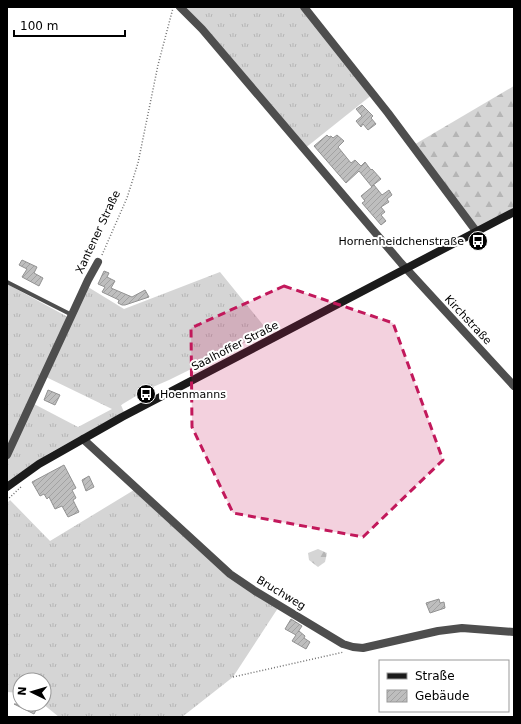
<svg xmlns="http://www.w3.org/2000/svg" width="521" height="724" font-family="'DejaVu Sans',sans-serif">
  <defs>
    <pattern id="grass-tufts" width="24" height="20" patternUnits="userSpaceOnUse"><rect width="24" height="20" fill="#d5d5d5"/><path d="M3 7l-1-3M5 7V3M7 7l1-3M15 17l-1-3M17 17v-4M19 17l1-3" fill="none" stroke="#b5b5b5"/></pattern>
    <pattern id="forest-firs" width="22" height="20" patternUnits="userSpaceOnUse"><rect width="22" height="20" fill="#d5d5d5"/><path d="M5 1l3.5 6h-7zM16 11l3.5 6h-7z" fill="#b5b5b5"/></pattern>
    <pattern id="building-hatch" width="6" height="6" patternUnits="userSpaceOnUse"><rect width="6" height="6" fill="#bebebe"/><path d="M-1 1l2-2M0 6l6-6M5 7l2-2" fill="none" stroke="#a2a2a2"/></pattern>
  </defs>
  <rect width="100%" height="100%" fill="#fff"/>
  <g fill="url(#grass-tufts)">
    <path d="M180,7H304L373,94L304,149Z"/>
    <path d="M220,272L268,331L169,380L146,390L121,405L124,412L48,454L8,481L7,460L34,404L78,427L112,409L46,377L88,287L124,309Z"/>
    <path d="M7,284L66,316L67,318L7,450Z"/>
    <path d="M134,490L184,537L278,608L233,677L182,717H59L43,704H44V680H20V693L7,692V503L10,500L50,541Z"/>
  </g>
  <g fill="url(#forest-firs)">
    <path d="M514,86V211L476,231L412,146Z"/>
    <path d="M318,549L327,553L325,562L318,567L309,560L308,553Z"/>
  </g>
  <g fill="url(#building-hatch)" stroke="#929292">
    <path d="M362,105L373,116L371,118L376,124L368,130L363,124L361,127L356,121L362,116L356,109Z"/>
    <path d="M327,135L329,137L331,136L333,138L337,135L344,141L338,147L351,163L355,160L361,166L365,162L371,170L372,169L381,179L372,186L374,185L382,195L389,190L392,195L387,199L389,202L381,207L385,212L381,215L386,221L381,225L362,203L365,201L361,196L372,187L359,171L346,183L314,146Z"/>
    <path d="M22,260L37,267L34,273L43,278L39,286L22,277L27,269L19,265Z"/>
    <path d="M104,271L109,273L107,277L115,281L111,288L132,297L145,290L149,297L125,305H122L118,303L119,300L102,292L105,287L98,284Z"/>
    <path d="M48,390L60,395L55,405L44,400Z"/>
    <path d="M64,465L76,488L72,490L76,498L73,500L79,512L68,517L62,506L55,509L49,497L47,499L44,494L40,496L32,482Z"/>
    <path d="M89,476L94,487L86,491L82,480Z"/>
    <path d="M439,599L440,603L444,602L445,608L430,613L426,603Z"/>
    <path d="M291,619L302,626L298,632L299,631L305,636L304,638L310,642L306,649L292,641L296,635L285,629Z"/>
    <path d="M14,704H33L38,706L34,714Z"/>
  </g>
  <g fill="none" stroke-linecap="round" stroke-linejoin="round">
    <g stroke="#707070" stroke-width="1.5" stroke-dasharray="1 2" stroke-linecap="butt">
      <path d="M102,255L127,198L138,163L158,65L173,8"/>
      <path d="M7,500L22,486"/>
      <path d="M233,677L344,652"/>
    </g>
    <path stroke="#4e4e4e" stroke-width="4" d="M7,282L72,315"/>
    <g stroke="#4e4e4e" stroke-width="8">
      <path d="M180,7L202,29L401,263L514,386"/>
      <path d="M304,7L388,113L476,231"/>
      <path d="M83,439L230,574L255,591L343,644L353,647L363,648L438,631L462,628L514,632"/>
      <path d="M7,455L88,280L98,262"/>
    </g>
    <path stroke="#1b1b1b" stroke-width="8" d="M7,487L39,464L122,417L514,212"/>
  </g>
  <path fill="#c2185b" fill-opacity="0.2" stroke="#c2185b" stroke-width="3" stroke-dasharray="8 5" stroke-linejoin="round" d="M284,286L393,323L443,460L363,537L233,513L192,427L191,328Z"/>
  <defs>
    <symbol id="bus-disc" viewBox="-11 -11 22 22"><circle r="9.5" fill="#000" stroke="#fff"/><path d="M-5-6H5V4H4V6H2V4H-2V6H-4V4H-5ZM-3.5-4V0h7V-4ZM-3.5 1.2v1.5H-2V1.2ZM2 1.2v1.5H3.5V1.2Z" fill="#fff"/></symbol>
  </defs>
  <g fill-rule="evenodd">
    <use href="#bus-disc" x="467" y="230" width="22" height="22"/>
    <use href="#bus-disc" x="135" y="383" width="22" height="22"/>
  </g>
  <g text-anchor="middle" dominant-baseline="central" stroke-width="4" stroke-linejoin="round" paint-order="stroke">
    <g font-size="11" fill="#000" stroke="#fff">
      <text transform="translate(98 232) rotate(-65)">Xantener Straße</text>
      <text transform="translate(468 320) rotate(47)">Kirchstraße</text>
      <text transform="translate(235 346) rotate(-27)">Saalhoffer Straße</text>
      <text transform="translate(281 593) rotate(31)">Bruchweg</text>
    </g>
    <g font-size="11" fill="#000" stroke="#fff" text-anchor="end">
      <text x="464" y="241">Hornenheidchenstraße</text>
      <text x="160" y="394" text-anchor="start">Hoenmanns</text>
    </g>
  </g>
  <rect width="521" height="724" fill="none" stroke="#000000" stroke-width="16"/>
  <rect x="379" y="660" width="130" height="52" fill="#ffffff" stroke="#999999"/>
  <rect x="387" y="673" width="20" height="6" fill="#1b1b1b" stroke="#999999"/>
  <text x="415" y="680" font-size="12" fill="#000000">Straße</text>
  <rect x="387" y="690" width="20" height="12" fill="url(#building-hatch)" stroke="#999999"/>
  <text x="415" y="700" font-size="12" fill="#000000">Gebäude</text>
  <g transform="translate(32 692) rotate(275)"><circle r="19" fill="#ffffff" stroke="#999999"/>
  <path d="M0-3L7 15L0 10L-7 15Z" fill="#000000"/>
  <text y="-6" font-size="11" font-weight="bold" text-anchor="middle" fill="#000000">N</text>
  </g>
  <path d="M14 30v6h111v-6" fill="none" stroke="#000000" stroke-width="2"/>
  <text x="20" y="30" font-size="12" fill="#000000" stroke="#ffffff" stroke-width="3" paint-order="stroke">100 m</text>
</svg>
